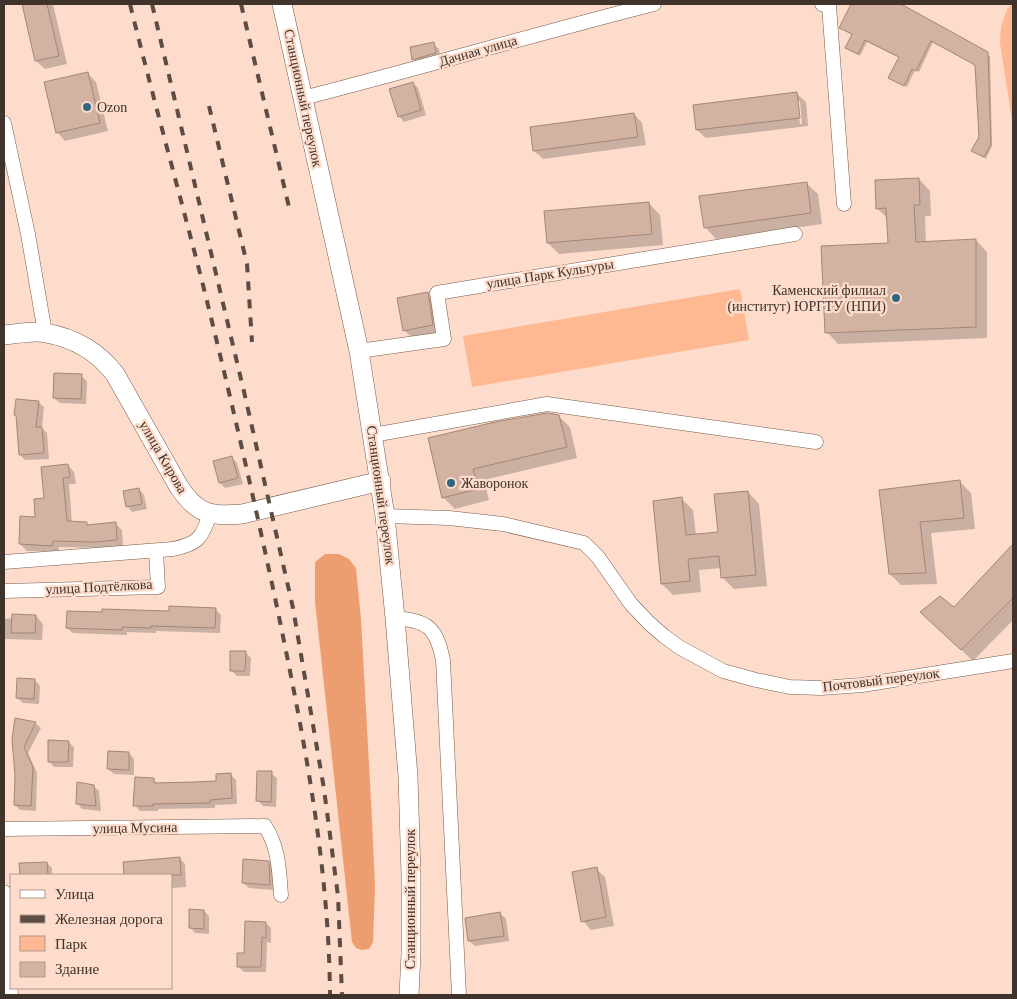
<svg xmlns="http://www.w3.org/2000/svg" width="1017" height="999" font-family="'Times New Roman',serif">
  <rect width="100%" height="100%" fill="#fddccb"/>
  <g fill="#ffb992">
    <path d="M1013,4V127L1000,43L1001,27L1007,9Z"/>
    <path d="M740,289L749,340L472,387L463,336Z"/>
  </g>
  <path fill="#ed9e70" d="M325,554H339L349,559L356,568L361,619L372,819L375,887L373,942L369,949L362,950L356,948L352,942L315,602V562Z"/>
  <g fill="#0003" fill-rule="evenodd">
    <path d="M23,4H53L67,64L45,69L36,61Z"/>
    <path d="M853,4H899L990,56L992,146L986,159L973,151L980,137L977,66L933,42L919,72L915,70L907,87L892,80L900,58L867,42L860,56L846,48L853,35L841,28Z"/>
    <path d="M433,44L439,49L441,59L419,65L413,59Z"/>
    <path d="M87,73L96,82L108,131L65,141L57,132Z"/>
    <path d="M413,83L418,88L426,115L404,122L399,116Z"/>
    <path d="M797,94L806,102L808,126L706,138L697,130ZM797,101H800L802,124H800Z"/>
    <path d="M634,114L642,123L646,145L543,159L534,151Z"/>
    <path d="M919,179L930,191L931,216H925L926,243L976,240L987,252V338L838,344L827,332L889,244L888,219L877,208Z"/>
    <path d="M806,183L818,194L822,224L716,239L705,227Z"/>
    <path d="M649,203L660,215L663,245L559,254L548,243Z"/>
    <path d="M428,294L437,302L441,334L413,339L404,330Z"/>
    <path d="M81,376L87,381L86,404L60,403L54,398Z"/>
    <path d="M38,402L44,407L42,428L47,433L49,459L25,460L20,455Z"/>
    <path d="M558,416L570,427L577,458L484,480L489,500L455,509L443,497L429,439Z"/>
    <path d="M232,458L237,463L243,484L225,488L220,483Z"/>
    <path d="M68,465L74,472L76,484H69L72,523H86L89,526L115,523L122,530L123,546L102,548L59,547V552L27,551L20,544L36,518L45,500Z"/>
    <path d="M960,482L971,493L975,529L931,533L937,584L901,585L890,574L881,491Z"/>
    <path d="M139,489L144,495L147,509L132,512L127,506Z"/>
    <path d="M748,492L759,504L767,586L734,589L723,578L722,568L699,570L701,592L673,595L662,584L682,499L693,510L696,535L720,533Z"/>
    <path d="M1013,546V620L973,661L933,623L954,609Z"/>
    <path d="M215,609L221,615L220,633L156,631V633L127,632V635L73,633L67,628L170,612Z"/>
    <path d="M36,616L43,624L42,640L4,639V619Z"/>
    <path d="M246,653L251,658L250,676H237L231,670Z"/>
    <path d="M35,680L40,686L39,704L23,703L17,698Z"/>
    <path d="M35,723L41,728L28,753L37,773L36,811L20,810L15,805L16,775L13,739Z"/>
    <path d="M68,742L74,747L73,767H54L49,761Z"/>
    <path d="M129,753L134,759V775L114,774L108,769Z"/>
    <path d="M271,773L277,778L276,807L263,806L258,801Z"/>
    <path d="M230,774L236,780L237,804L215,805V808L158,809V811H140L135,805L153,779L158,784L218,782Z"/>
    <path d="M93,786L99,791L101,811L82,809L77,803Z"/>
    <path d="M179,858L185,864L186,887L171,888V875H125L124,863Z"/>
    <path d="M268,862L274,867L275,890L249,888L243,883Z"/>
    <path d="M47,863L52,868V875H21L20,864Z"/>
    <path d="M596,869L605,877L614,926L591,930L583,921Z"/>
    <path d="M204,911L209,916V934L195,933L190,927Z"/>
    <path d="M500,913L506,919L509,941L475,946L469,941Z"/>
    <path d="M266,923L271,928V943L267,942L266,972H244L238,966Z"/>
  </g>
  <g fill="#d2b3a2" stroke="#a38676">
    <path d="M22,4H47L59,56L35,61Z"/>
    <path d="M851,4H901L988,52L991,144L984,157L971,151L979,137L975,65L931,41L916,71L912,69L904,86L888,78L899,57L865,40L858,54L845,48L852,34L839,28Z"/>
    <path d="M434,42L436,53L412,60L410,47Z"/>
    <path d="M88,72L100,123L56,133L44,82Z"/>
    <path d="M413,82L421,110L398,117L389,89Z"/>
    <path d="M797,92L800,118L696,130L693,105Z"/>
    <path d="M634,113L638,137L533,151L530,127Z"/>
    <path d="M919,178L920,205H914L916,242L976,239V327L825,333L821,246L888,243L886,208L876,209L875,180Z"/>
    <path d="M807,182L811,213L704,228L699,196Z"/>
    <path d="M649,202L652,234L547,243L544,211Z"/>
    <path d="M428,292L433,325L403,331L397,298Z"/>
    <path d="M54,373L82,374L81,399L53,398Z"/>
    <path d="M16,399L39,401L36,427H42L44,453L19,455L16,415H14Z"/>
    <path d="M547,413L559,415L567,447L473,469L478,489L442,498L428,438L495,422Z"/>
    <path d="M232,456L238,478L219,483L213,461Z"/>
    <path d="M68,464L70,477L63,478L67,521L87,522V525L116,522L117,540L94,542L53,541L52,546L19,544L20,516L35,517L34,499L44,498L41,467Z"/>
    <path d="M960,480L964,518L920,522L926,573L889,574L879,490Z"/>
    <path d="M139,488L142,504L126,507L123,491Z"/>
    <path d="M748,491L756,575L721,578L719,556L688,559L690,581L661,584L653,501L682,497L686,535L718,532L714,494Z"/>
    <path d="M1013,544V598L961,650L920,612L940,596L954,607Z"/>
    <path d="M169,606L216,608L215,628L151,626V628L122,627V630L66,628L67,611L102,612V609L169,611Z"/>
    <path d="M12,614L36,615L35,633H11Z"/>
    <path d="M230,651H246L245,671H230Z"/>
    <path d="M17,678L35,679L34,699L16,698Z"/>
    <path d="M15,718L36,722L24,747L33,767L31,806L14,805L15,775L12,739Z"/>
    <path d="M48,740L69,741L68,762H48Z"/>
    <path d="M108,751L129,752V770L107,769Z"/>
    <path d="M257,771H272L271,802L256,801Z"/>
    <path d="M231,773L232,798L210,800V803L153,804V806H133L135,777L154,778V783L194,782L216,781V774Z"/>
    <path d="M77,782L94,785L96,806L76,804Z"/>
    <path d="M180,857L181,875H124L123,862Z"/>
    <path d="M243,859L269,861L270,885L242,883Z"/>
    <path d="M47,862L48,875H20L19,863Z"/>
    <path d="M597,867L606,917L581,922L572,872Z"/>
    <path d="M189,909L204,910V929L189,928Z"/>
    <path d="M500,912L504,936L468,941L465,918Z"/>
    <path d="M245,921L266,922V938L262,937L261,967H237V953H244Z"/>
  </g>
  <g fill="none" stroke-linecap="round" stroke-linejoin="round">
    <defs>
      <g id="street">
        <path d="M822,4L829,6L844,204"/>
        <path d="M303,98C420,68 536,34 654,4"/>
        <path d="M4,123L28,234L45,333"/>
        <path d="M359,351L444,339L437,293L795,234"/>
        <path d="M373,435L547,404L816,442"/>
        <path d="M385,516L449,518L503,524L584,543L598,557L631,604L649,623L664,636L679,647L723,671L756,680L790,687L821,688L862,685L1013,661"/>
        <path d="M4,562L173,549C198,544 202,538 210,514"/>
        <path d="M4,591L158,587L156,552"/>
        <path d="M395,618C428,621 436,627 443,660L459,995"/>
        <path d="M4,829L265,826C279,848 279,870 281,895"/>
        <path d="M4,892L11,995"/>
      </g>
      <g id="secondary">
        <path d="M282,4L359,351L385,516L395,618L408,776L411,876V954L409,995"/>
        <path d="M4,335C17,334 34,330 46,333C74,338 98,352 115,374L179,487C197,514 211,517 242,514L381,481"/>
      </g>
    </defs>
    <use href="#street" stroke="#765b4c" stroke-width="15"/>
    <use href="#secondary" stroke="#765b4c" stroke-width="20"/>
    <use href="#street" stroke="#fff" stroke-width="14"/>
    <use href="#secondary" stroke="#fff" stroke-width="19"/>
    <g stroke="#5b4c44" stroke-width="4" stroke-dasharray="9 9" stroke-linecap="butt">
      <path d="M130,4C153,98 179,191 203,285C230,394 255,503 278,612C304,738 329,866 330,995"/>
      <path d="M152,4L245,396L293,608L324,789L338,896L342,995"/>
      <path d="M241,4L289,207"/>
      <path d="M209,106L247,264L252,342"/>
    </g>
  </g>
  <g fill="#2e6780" stroke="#fddccb" stroke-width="2">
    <circle cx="87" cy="107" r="5"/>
    <circle cx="896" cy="298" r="5"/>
    <circle cx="451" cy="483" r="5"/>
  </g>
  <g text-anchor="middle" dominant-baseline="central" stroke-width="4.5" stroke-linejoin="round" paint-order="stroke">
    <g font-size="14" fill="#3f332c" stroke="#fddccb">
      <text transform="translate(478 51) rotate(-16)">Дачная улица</text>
      <text transform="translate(303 98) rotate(78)">Станционный переулок</text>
      <text transform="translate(550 274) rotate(-9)">улица Парк Культуры</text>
      <text transform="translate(163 457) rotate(60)">улица Кирова</text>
      <text transform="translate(381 495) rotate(82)">Станционный переулок</text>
      <text transform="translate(99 587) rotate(-3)">улица Подтёлкова</text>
      <text transform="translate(881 680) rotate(-7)">Почтовый переулок</text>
      <text transform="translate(135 828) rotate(-1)">улица Мусина</text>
      <text transform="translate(410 899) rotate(-90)">Станционный переулок</text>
    </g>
    <g font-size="14" fill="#3f332c" stroke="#fddccb" text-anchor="start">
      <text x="97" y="107">Ozon</text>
      <text x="886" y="290" text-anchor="end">Каменский филиал<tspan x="886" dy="16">(институт) ЮРГТУ (НПИ)</tspan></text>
      <text x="461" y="483">Жаворонок</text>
    </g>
  </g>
  <rect width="1017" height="999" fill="none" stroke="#3f332c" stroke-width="10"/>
  <rect x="10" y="874" width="162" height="115" fill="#fddccb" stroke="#b1988b"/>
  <rect x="20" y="890" width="25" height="8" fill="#ffffff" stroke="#b1988b"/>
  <text x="55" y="899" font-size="15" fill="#3f332c">Улица</text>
  <rect x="20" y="915" width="25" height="8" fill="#5b4c44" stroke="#b1988b"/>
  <text x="55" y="924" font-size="15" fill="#3f332c">Железная дорога</text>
  <rect x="20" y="936" width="25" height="15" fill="#ffb992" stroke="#b1988b"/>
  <text x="55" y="949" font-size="15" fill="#3f332c">Парк</text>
  <rect x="20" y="962" width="25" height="15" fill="#d2b3a2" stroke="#b1988b"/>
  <text x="55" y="974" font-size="15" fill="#3f332c">Здание</text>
</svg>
